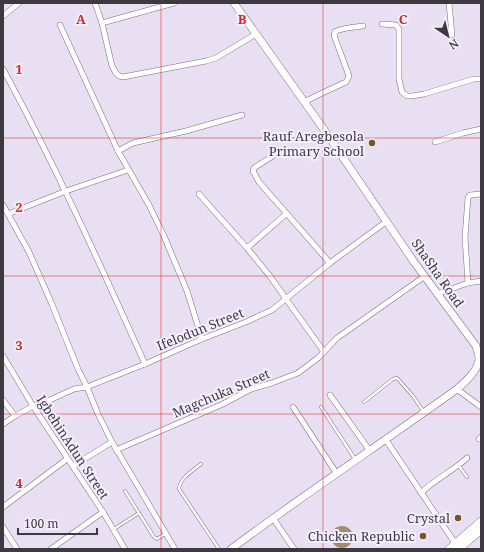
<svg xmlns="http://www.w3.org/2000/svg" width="484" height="552" font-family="'Noto Serif',serif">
  <rect width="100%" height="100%" fill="#e9dff2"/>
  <circle fill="#a18e70" cx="342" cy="537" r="11"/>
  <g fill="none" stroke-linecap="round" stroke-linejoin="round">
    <defs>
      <g id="lane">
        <path d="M364,402L393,379L397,378L413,396L423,411"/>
        <path d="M321,407L355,459"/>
        <path d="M201,464C192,471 180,478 179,489L219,549"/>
        <path d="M459,466L467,477"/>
        <path d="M125,491L154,537L157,539L165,534"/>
        <path d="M114,529L139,513"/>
      </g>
      <g id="street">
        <path d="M95,3L102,23L112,66L116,73L119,76L123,77L206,61L216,58L256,34"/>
        <path d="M449,3L452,35"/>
        <path d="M3,16L19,3"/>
        <path d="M102,23L174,3"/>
        <path d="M382,24L396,25L399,29V79L402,92L407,96H412L424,94L474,79H481"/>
        <path d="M60,25L118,151L149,205L164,236L187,291L202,339"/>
        <path d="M3,69C55,165 100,264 145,364"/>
        <path d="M304,102L318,95L346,82L349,76L335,38C334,36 334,34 335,32C339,28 357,27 363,26"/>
        <path d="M435,142L463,133L481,129"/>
        <path d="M118,151L133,143L186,131L242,115"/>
        <path d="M276,154L254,168L253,171L259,182L330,263"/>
        <path d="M199,194L247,248L269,275L324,352"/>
        <path d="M3,205L29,252L51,302L78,369L87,387L98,414L112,442L175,549"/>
        <path d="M8,214L66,191L128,170"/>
        <path d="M247,248L286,214"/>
        <path d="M468,283L465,237L468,198L470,195L481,194"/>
        <path d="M437,294L468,283L481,281"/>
        <path d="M3,356L33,406L103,512L125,549"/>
        <path d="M457,389L481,407"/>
        <path d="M330,395L370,451"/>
        <path d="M3,400L15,416"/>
        <path d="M293,407L337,474"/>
        <path d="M3,424L15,416L33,406L41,404L74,389L87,387L145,364L202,339L246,322L272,310L330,263L387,221"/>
        <path d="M479,439L481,437"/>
        <path d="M386,440L455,543"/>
        <path d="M116,450L223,404L251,389L272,383L298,373L318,358L337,338L425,276"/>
        <path d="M73,466L112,442"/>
        <path d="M421,493C435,479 453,471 467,458"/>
        <path d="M3,507L67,459"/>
        <path d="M273,518L294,549"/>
        <path d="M3,527L17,549"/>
        <path d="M51,549L103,512"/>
      </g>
      <g id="secondary">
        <path d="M231,549C305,494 382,443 457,389C465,382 478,371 479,359C479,355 477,350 476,346L414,262L325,131L234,3"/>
        <path d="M449,549L481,521"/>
        <path d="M459,549L481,530"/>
      </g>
    </defs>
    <use href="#lane" stroke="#776f7f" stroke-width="3.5"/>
    <use href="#street" stroke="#776f7f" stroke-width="6"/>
    <use href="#secondary" stroke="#776f7f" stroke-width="8"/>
    <use href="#lane" stroke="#fff" stroke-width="2.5"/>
    <use href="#street" stroke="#fff" stroke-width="5"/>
    <use href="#secondary" stroke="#fff" stroke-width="7"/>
  </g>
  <path fill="none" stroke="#d62828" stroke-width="1" stroke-opacity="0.55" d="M161,3V549M323,3V549M3,138H481M3,276H481M3,414H481"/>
  <g fill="#73572a" stroke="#f5eefd" stroke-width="1.5">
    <circle cx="372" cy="143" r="4"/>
    <circle cx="458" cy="518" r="4"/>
    <circle cx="423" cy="536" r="4"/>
  </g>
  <g text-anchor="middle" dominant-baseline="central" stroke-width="4" stroke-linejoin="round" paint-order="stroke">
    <g font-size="13" fill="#3d3941" stroke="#f5eefd" text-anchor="end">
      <text x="364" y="136">Rauf Aregbesola<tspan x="364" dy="15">Primary School</tspan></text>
      <text x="450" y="518">Crystal</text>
      <text x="415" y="536">Chicken Republic</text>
    </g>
    <g font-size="13" fill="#3d3941" stroke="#f5eefd">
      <text transform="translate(438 273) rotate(55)">ShaSha Road</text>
      <text transform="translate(200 329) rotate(-22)">Ifelodun Street</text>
      <text transform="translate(221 393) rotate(-23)">Magchuka Street</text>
      <text transform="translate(73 447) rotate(57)">IgbehinAdun Street</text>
    </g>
  </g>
  <g font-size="13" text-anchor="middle" font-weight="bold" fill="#d62828" stroke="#f5eefd" stroke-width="4" stroke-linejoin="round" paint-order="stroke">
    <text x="81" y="24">A</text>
    <text x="242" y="24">B</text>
    <text x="403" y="24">C</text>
    <text x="19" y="74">1</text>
    <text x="19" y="212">2</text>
    <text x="19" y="350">3</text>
    <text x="19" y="488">4</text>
  </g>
  <rect width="484" height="552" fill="none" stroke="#3d3941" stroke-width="8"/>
  <g transform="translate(448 36) rotate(145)" stroke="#f5eefd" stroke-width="3" paint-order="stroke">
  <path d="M0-3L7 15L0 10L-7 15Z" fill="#3d3941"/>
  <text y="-6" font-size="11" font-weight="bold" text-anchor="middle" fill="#3d3941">N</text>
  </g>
  <path d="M18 528v6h79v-6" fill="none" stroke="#3d3941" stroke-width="2"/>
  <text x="24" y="528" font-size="12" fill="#3d3941" stroke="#f5eefd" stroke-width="3" paint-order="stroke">100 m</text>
</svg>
